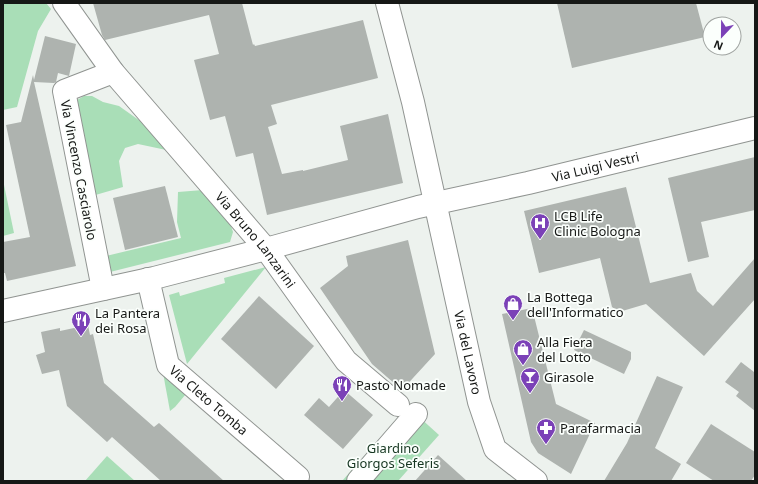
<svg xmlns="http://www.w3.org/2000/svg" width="758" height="484" font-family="'Noto Sans',sans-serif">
  <rect width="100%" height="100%" fill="#edf2ee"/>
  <g fill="#a9deb7">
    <path d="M3,3H46L51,9L38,31L17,107L3,110Z"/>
    <path d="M84,96H92L103,102L119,106L143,123L171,151L138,144L125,148L119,161L123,187L92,196L77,100Z"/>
    <path d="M3,180L14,233L3,236Z"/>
    <path d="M203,190L231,226L233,232L230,242L110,272L106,256L181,238L177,222L178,192Z"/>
    <path d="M266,267L187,364L169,295L179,292L180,296L225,283L224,278Z"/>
    <path d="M163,373L186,394L175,407L170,411Z"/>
    <path d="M408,407L439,435L398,481H342Z"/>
    <path d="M107,456L135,481H85Z"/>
  </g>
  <g fill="#aeb3af">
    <path d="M93,3H242L253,45L254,44L255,46L363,20L378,78L271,105L277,124L268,127L282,174L303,170V171L348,160L340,126L388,114L403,183L267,215L253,153L236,157L225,116L210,120L194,60L219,54L209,15L105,40L102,35Z"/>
    <path d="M557,3H696L705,37L572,68Z"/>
    <path d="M45,36L76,44L69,76L58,73L56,82L54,83L34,82L76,266L7,281L5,273H3V242L30,237L6,125L21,122L33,75L34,80Z"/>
    <path d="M755,157V210L701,222L709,257L688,262L668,178Z"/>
    <path d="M165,186L178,237L125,250L113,198Z"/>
    <path d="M626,187L650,283L691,273L697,291L713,306L755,258V299L704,356L646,304L619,312L612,307L600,258L539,273L524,211Z"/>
    <path d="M408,240L435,354L402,390L372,364L320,288L348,266L346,256Z"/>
    <path d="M259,296L314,346L276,389L221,339Z"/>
    <path d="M532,308L556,404L595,423L571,474L538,453L531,442L502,314Z"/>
    <path d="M88,325L90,335L93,334L104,383L154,427L159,423L224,481H161L112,437L107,442L67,406L59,370L42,374L36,355L45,352L41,332L60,328V331Z"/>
    <path d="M584,330L631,352V359L624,374L574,350Z"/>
    <path d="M741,362L754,372L755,371V411L736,396L739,392L725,382Z"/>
    <path d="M657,376L683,387L655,448L681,464L671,481H604L627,443Z"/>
    <path d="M344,390L373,415L343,449L304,415L319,398L329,407Z"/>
    <path d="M711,424L755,452V475L751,481H714L686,463Z"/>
    <path d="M438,455L467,481H415Z"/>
  </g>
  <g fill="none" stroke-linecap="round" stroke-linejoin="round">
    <defs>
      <g id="minor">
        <path id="s1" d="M64,3L113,72L266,249L346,361L398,405"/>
        <path id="s2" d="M387,3L413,102L479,402L495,449L536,481"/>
        <path id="s3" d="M148,279L168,365L298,477"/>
        <path d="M103,289L64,91L113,72"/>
        <path id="s4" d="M3,311L154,278L266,249L418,207L528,183L755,128"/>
        <path d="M358,481L416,414"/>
      </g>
    </defs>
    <use href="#minor" stroke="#909491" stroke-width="24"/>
    <use href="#minor" stroke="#fff" stroke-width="22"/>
  </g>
  <defs>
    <symbol id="hospital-pin" viewBox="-11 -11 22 30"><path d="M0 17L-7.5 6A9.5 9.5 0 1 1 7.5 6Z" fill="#7b41b7" stroke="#fbfffc"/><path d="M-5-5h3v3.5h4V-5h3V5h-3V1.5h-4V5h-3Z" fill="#fff"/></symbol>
    <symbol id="shop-pin" viewBox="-11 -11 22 30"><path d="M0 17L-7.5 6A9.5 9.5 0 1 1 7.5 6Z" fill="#7b41b7" stroke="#fbfffc"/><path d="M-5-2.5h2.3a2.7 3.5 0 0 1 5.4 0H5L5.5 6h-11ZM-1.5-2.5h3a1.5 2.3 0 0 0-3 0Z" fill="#fff"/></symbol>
    <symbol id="restaurant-pin" viewBox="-11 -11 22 30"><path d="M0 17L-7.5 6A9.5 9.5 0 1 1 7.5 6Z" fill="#7b41b7" stroke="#fbfffc"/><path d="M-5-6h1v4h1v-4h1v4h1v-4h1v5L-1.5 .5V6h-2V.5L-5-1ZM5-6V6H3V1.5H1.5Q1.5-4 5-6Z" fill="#fff"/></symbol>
    <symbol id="bar-pin" viewBox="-11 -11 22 30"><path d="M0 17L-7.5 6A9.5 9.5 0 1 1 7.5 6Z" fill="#7b41b7" stroke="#fbfffc"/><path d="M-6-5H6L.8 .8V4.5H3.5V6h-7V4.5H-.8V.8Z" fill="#fff"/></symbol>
    <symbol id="pharmacy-pin" viewBox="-11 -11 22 30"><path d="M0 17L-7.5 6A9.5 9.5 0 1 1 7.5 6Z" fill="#7b41b7" stroke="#fbfffc"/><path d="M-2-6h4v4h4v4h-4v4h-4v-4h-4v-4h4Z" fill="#fff"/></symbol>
  </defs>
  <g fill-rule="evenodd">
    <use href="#hospital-pin" x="529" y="212" width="22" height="30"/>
    <use href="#shop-pin" x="502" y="293" width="22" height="30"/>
    <use href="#restaurant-pin" x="70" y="309" width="22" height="30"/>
    <use href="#shop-pin" x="512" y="338" width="22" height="30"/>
    <use href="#bar-pin" x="519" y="366" width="22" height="30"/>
    <use href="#restaurant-pin" x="331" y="374" width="22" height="30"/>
    <use href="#pharmacy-pin" x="535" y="417" width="22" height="30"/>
  </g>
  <g text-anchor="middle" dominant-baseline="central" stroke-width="3.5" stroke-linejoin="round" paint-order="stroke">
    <g font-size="13" fill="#161816" stroke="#fbfffc">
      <text stroke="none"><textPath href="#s4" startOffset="610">Via Luigi Vestri</textPath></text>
      <text transform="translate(79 170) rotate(79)">Via Vincenzo Casciarolo</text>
      <text stroke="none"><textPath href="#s1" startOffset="305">Via Bruno Lanzarini</textPath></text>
      <text stroke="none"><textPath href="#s2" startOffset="359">Via del Lavoro</textPath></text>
      <text stroke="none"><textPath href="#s3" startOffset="142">Via Cleto Tomba</textPath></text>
    </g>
    <g font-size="13" fill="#161816" stroke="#fbfffc" text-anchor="start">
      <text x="554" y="216">LCB Life<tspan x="554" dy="15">Clinic Bologna</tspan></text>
      <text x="527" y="297">La Bottega<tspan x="527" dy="15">dell'Informatico</tspan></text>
      <text x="95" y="313">La Pantera<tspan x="95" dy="15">dei Rosa</tspan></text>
      <text x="537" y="342">Alla Fiera<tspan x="537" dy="15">del Lotto</tspan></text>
      <text x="544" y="377">Girasole</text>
      <text x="356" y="385">Pasto Nomade</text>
      <text x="560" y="428">Parafarmacia</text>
    </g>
    <g font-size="13" fill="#163621" stroke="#fbfffc">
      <text x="393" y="448">Giardino<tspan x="393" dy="15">Giorgos Seferis</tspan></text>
    </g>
  </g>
  <rect width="758" height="484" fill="none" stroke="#161816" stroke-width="8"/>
  <g transform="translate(722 36) rotate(202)"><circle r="19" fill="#fbfffc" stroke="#9fa3a0"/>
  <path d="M0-3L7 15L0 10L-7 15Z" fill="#7b41b7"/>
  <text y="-6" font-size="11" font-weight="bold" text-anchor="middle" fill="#161816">N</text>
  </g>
</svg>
